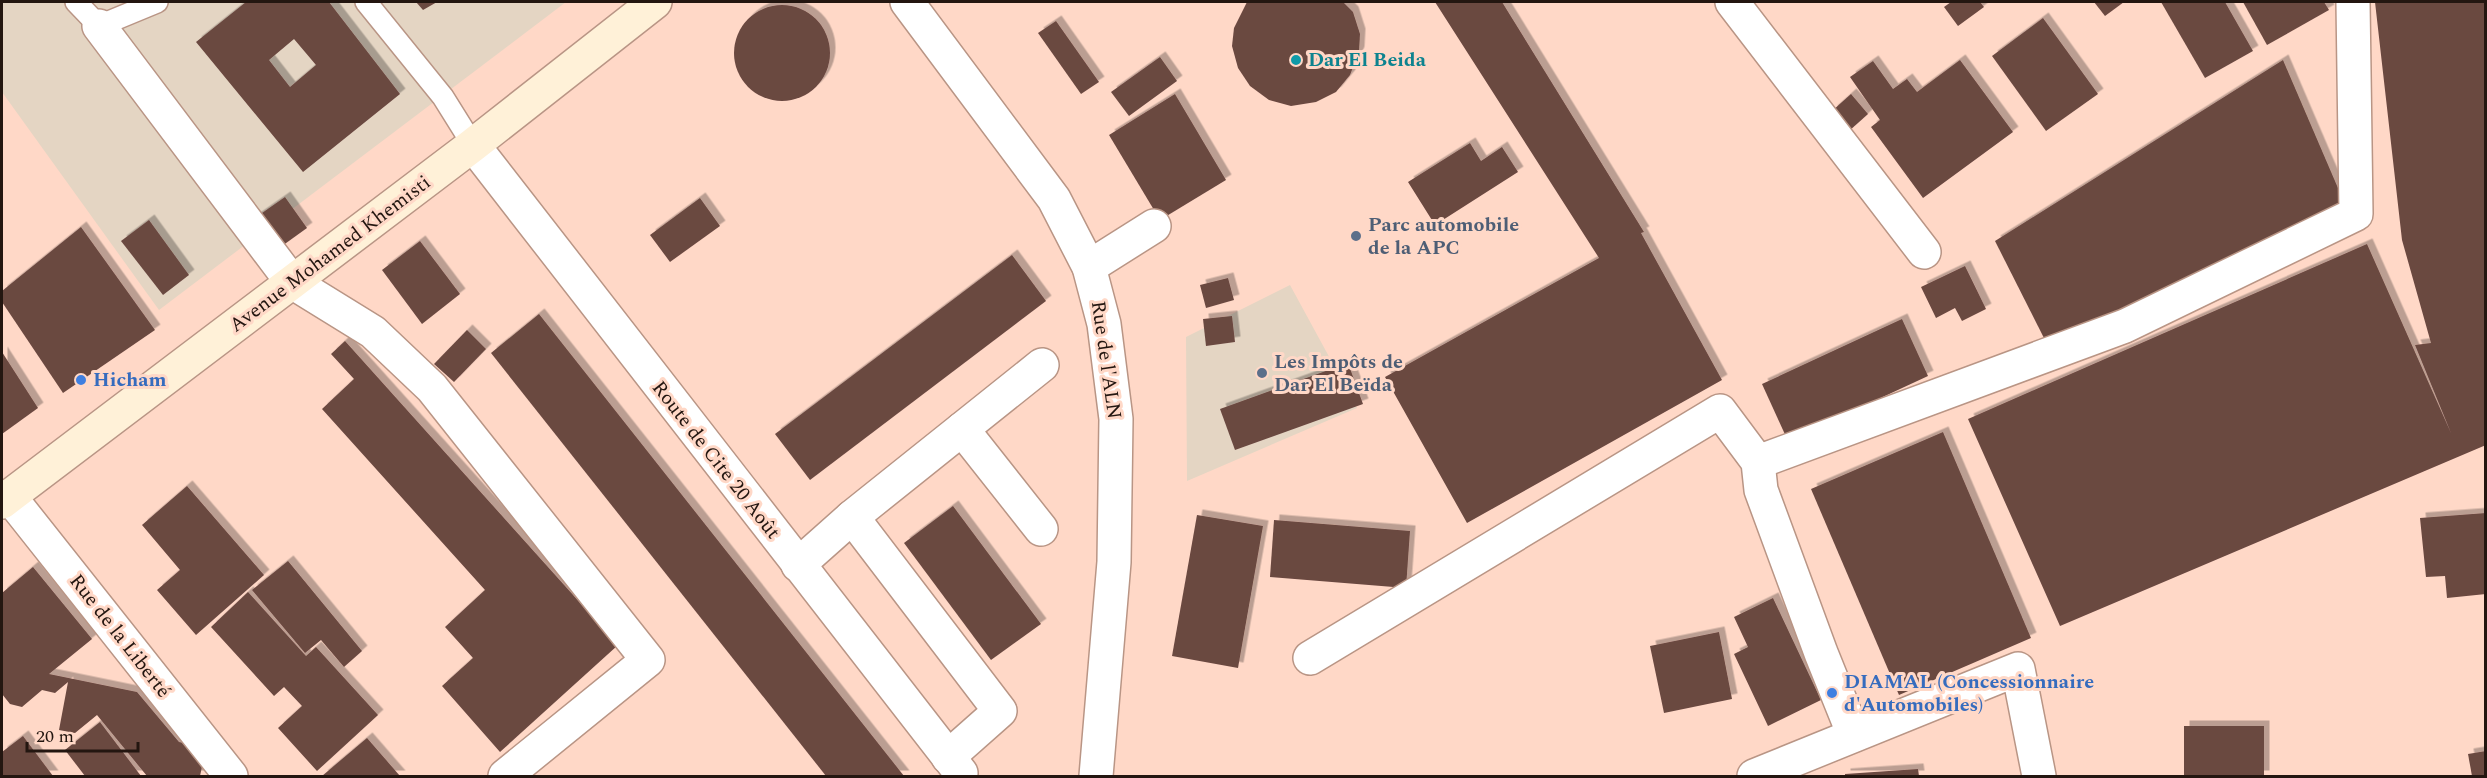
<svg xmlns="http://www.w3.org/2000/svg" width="2487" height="778" font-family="Spectral,serif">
  <defs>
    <filter id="shadow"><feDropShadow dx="5.5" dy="-5.5" stdDeviation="0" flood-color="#0004"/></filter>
  </defs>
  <rect width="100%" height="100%" fill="#ffd8c7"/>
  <g fill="#e4d5c3">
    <path d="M2,2H566L159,310L2,92Z"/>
    <path d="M1290,285L1357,408L1187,481L1186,337Z"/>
  </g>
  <g fill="#6b4841" fill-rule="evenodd" filter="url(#shadow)">
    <path d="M246,2H329L400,94L303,172L196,42ZM294,39L316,65L290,87L269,60Z"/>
    <path d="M416,2H437L423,10Z"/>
    <path d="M1247,2H1343L1353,12L1360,34L1359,52L1350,75L1336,92L1316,102L1291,106L1269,100L1250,86L1238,68L1232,46L1234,28Z"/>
    <path d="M1435,2H1502L1644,232L1641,233L1722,380L1467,523L1385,377L1599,258Z"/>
    <path d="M1951,2H1980L1984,7L1958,26L1944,7Z"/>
    <path d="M2094,2H2124L2105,16Z"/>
    <path d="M2161,2H2225L2253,51L2205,78Z"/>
    <path d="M2243,2H2324L2329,10L2267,45Z"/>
    <path d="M2375,2H2486V445L2060,626L1968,419L2367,244L2451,433L2415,345L2431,343L2402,240Z"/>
    <circle cx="782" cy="53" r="48"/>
    <path d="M2043,18L2098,94L2046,131L1992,56Z"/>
    <path d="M1056,21L1099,82L1081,94L1038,33Z"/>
    <path d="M1160,57L1177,81L1129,116L1111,92Z"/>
    <path d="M1960,60L2013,132L1923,198L1871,127L1880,120L1850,77L1873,61L1893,89L1907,79L1917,92Z"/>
    <path d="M2283,60L2347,209L2046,342L1995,241Z"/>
    <path d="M1175,94L1226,180L1160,220L1109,135Z"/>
    <path d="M1851,94L1868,114L1849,131L1832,111Z"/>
    <path d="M1470,143L1481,161L1502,147L1518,172L1435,225L1408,182Z"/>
    <path d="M285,197L307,228L275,251L252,220Z"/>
    <path d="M700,198L720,226L670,262L650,235Z"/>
    <path d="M149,220L189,275L163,295L121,241Z"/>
    <path d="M81,227L155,330L63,393L2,302V291Z"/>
    <path d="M420,241L460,294L422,324L382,270Z"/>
    <path d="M1012,255L1046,301L810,480L775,434Z"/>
    <path d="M1965,266L1986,309L1962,321L1955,308L1936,318L1921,287Z"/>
    <path d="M1228,278L1234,300L1206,308L1200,285Z"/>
    <path d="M539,314L904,776H826L491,353Z"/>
    <path d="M1232,316L1235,342L1206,346L1203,319Z"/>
    <path d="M1902,319L1928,376L1788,441L1762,384Z"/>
    <path d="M467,330L486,349L454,382L434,364Z"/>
    <path d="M345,341L618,645L500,752L442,686L473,658L445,627L485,590L322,409L354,379L331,354Z"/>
    <path d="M2,352L38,408L2,434Z"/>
    <path d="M1348,363L1363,404L1235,450L1220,409Z"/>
    <path d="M1943,432L2031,638L1899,695L1811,489Z"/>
    <path d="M187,486L264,575L196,635L157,590L180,570L142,525Z"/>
    <path d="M953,506L1041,624L991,660L904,543Z"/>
    <path d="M2486,513V594L2447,598L2445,576L2426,577L2420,518Z"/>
    <path d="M1197,515L1263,526L1238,668L1172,656Z"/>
    <path d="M1274,520L1410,531L1406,588L1270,577Z"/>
    <path d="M288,561L362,651L344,667L321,640L305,653L252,590Z"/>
    <path d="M33,567L92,639L49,674L137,692L179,742L206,748L200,776H147L97,715L75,733L59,730L68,682L55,693L42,690L22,707L10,704L2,694V593Z"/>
    <path d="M248,592L306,656L316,647L378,715L317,771L278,728L302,706L284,687L274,696L211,627Z"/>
    <path d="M1773,598L1821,700L1768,726L1734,654L1748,647L1734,617Z"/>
    <path d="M1719,632L1732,699L1664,713L1650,646Z"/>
    <path d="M100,722L141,776H85L65,750Z"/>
    <rect x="2184" y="726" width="80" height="50"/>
    <path d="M23,736L53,776H2V752Z"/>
    <path d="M367,738L400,776H322Z"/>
    <path d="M2486,751V776H2472L2468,754Z"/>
    <path d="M1918,769L1919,776H1845V774Z"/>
  </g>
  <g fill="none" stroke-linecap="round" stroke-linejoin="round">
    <defs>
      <g id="service">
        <path d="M76,2L99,26L157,2"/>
        <path d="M366,2L443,97L473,145"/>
      </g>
      <g id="minor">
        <path d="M1732,2L1924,252"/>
        <path d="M99,26L292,282L373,332L432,388L648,660L505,776"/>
        <path d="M473,145L961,773"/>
        <path d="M1089,267L1154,226"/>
        <path d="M962,429L1041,529"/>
        <path d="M1758,462L2125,326L2356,214L2353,2"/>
        <path d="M9,496L231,776"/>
        <path d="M798,565L852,517"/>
        <path d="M1310,658L1720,411L1758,462L1761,490L1821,653L1854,735"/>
        <path d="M948,757L1000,711L852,517L1042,365"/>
        <path d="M1754,776L2018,669L2039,776"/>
      </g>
      <path id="tertiary" d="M907,2L1054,199L1089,267L1104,324L1116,419L1114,562L1096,776"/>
      <path id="secondary" d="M2,502L473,145L655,2"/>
    </defs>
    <use href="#service" stroke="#b99585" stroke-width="24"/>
    <use href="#minor" stroke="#b99585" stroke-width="36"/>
    <use href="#tertiary" stroke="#b99585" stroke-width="36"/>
    <use href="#secondary" stroke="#b99585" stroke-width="36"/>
    <use href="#service" stroke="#fff" stroke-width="21"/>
    <use href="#minor" stroke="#fff" stroke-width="33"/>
    <use href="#tertiary" stroke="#fff" stroke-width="33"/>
    <use href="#secondary" stroke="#fff1d8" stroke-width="33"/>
  </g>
  <circle fill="#0f9aa8" stroke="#ffd8c7" stroke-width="2" cx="1296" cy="60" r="6"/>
  <g fill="#5c6f8a" stroke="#ffd8c7" stroke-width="2">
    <circle cx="1356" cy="236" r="6"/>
    <circle cx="1262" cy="373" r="6"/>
  </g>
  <g fill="#3f7fe0" stroke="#ffd8c7" stroke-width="2">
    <circle cx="81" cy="380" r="6"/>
    <circle cx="1832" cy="693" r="6"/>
  </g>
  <g text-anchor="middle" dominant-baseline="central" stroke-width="6" stroke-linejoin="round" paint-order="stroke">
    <g font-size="20" font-weight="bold" fill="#0d838f" stroke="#ffd8c7" text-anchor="start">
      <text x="1308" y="60">Dar El Beida</text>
    </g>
    <g font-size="20" font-weight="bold" fill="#4e5e75" stroke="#ffd8c7" text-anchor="start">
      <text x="1368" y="225">Parc automobile<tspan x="1368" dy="23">de la APC</tspan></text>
      <text x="1274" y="362">Les Impôts de<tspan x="1274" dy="23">Dar El Beïda</tspan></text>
    </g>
    <g font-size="20" fill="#231610" stroke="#ffd8c7">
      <text transform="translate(330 254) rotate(-37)">Avenue Mohamed Khemisti</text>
      <text transform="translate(1106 360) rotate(82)">Rue de l'ALN</text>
      <text transform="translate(716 460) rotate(52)">Route de Cite 20 Août</text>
      <text transform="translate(120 636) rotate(52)">Rue de la Liberté</text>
    </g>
    <g font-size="20" font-weight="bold" fill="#366cbe" stroke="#ffd8c7" text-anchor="start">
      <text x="93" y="380">Hicham</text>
      <text x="1844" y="682">DIAMAL (Concessionnaire<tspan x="1844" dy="23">d'Automobiles)</tspan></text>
    </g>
  </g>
  <rect width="2487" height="778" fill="none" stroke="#231610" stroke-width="6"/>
  <path d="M27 742v9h111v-9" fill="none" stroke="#231610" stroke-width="3"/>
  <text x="36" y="742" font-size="18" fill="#231610" stroke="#ffd8c7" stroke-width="4.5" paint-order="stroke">20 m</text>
</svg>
